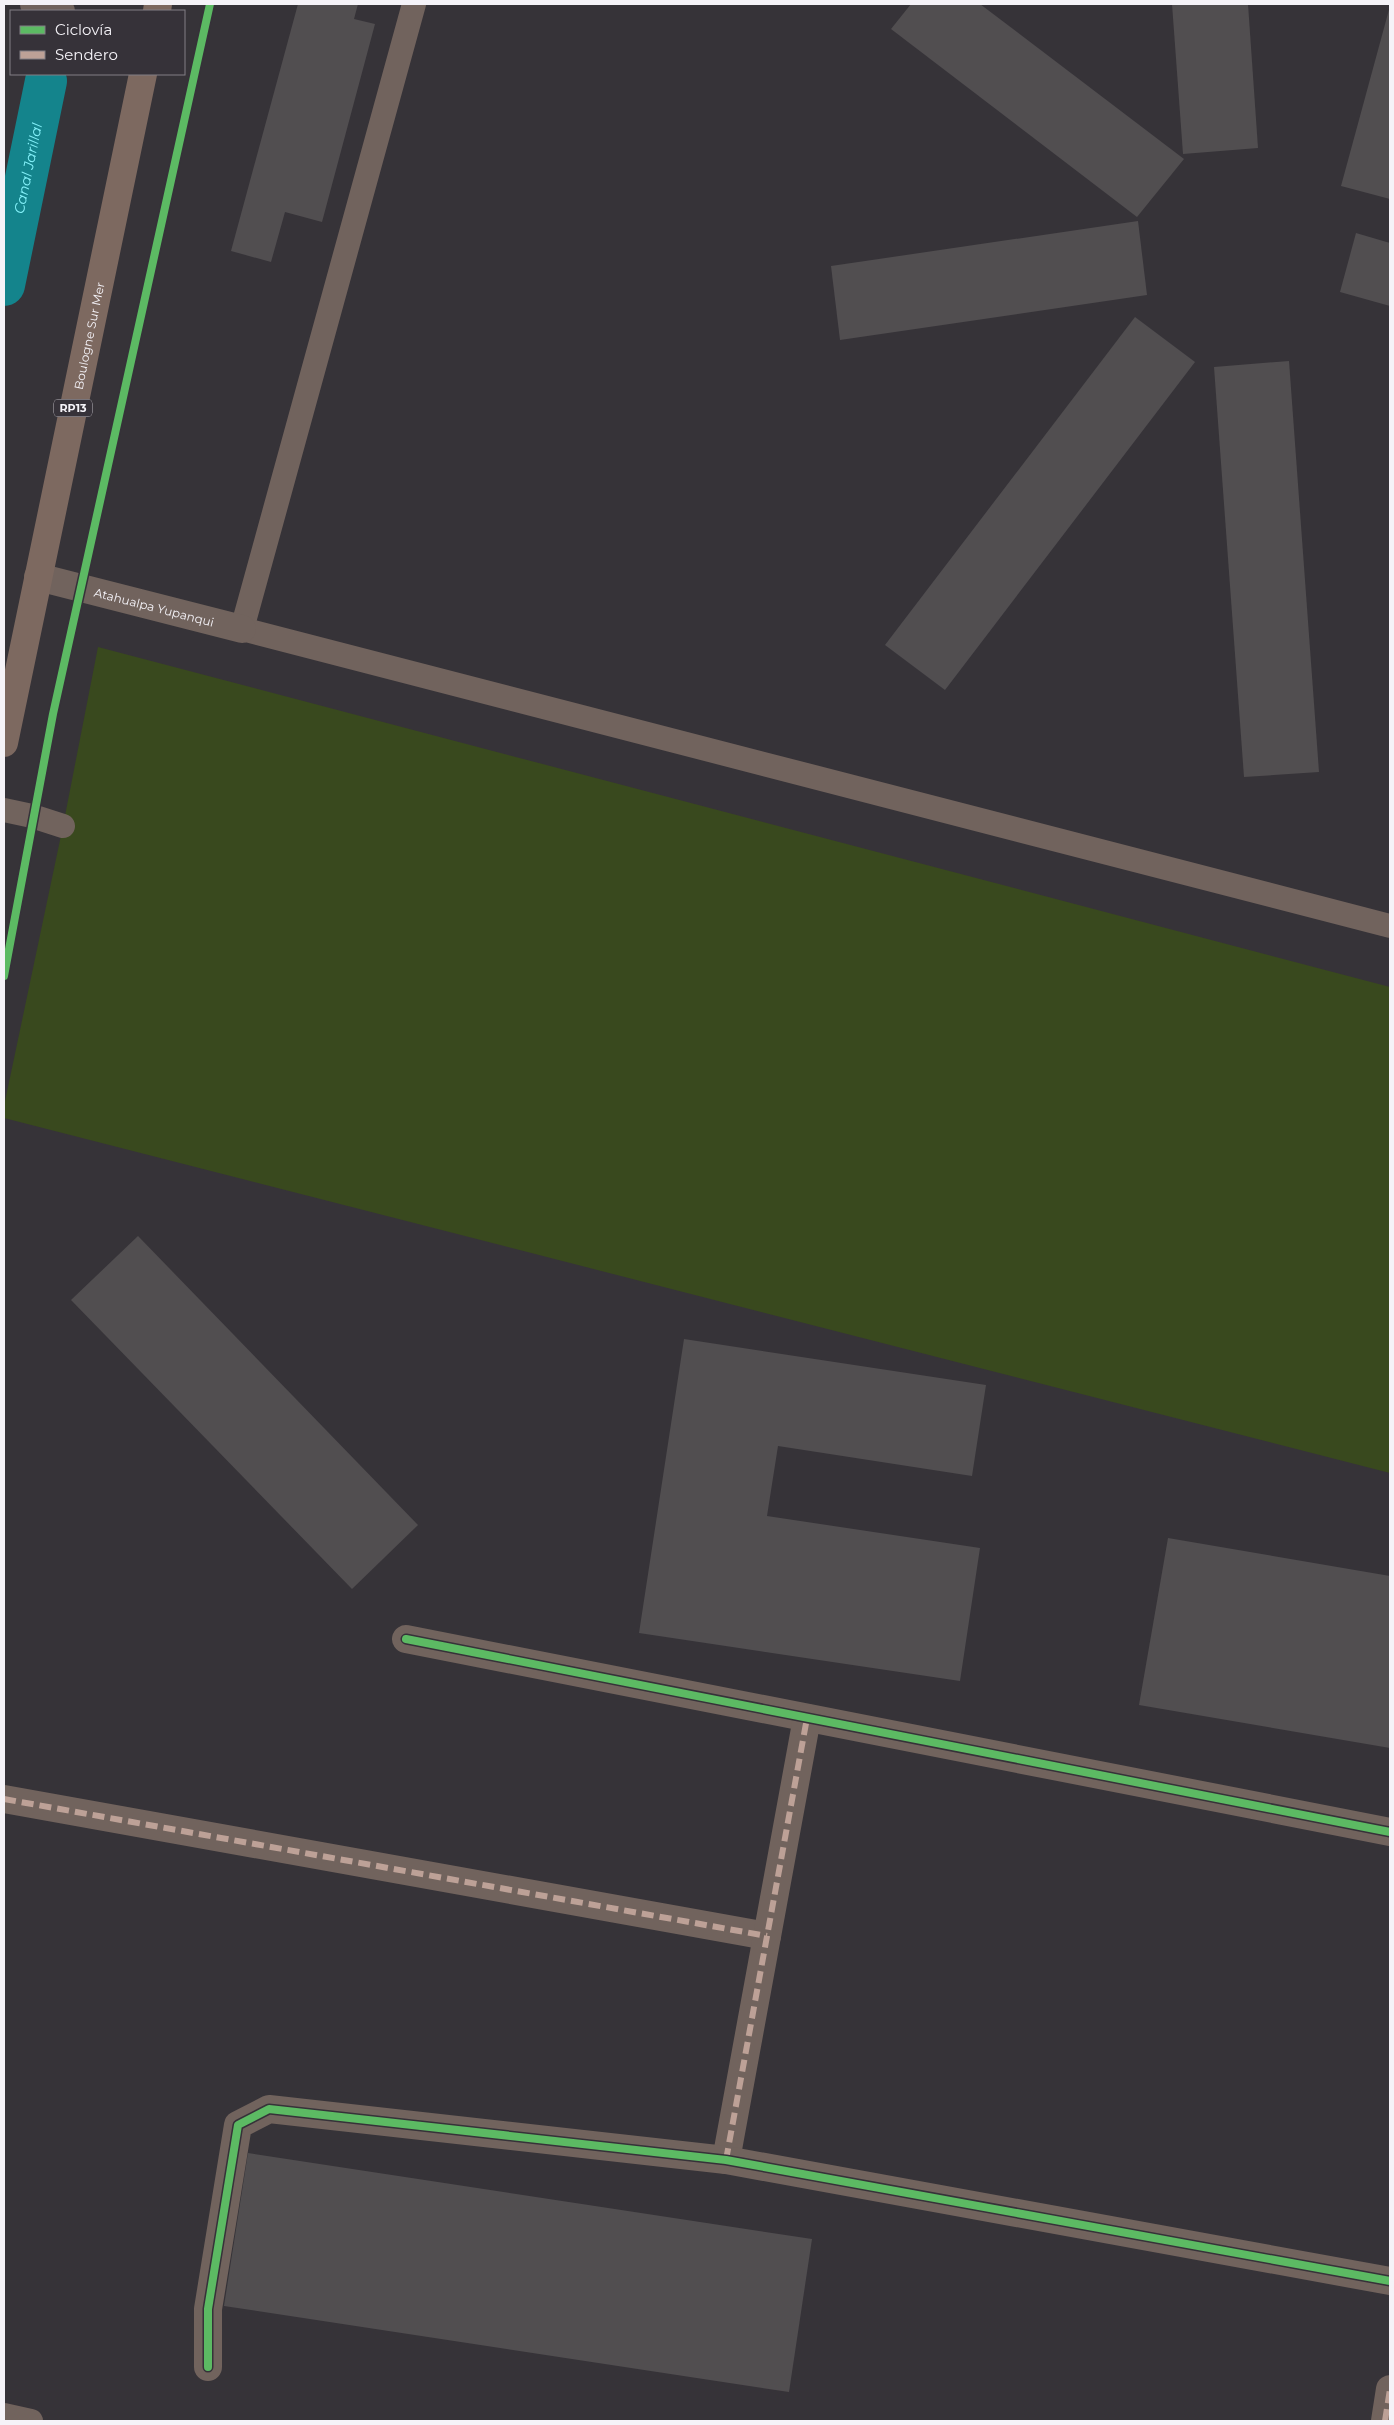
<svg xmlns="http://www.w3.org/2000/svg" width="1394" height="2425" font-family="Montserrat,sans-serif">
  <rect width="100%" height="100%" fill="#363338"/>
  <path fill="#39491e" d="M98,647L1390,987V1473L4,1118V1106L63,826Z"/>
  <g fill="none" stroke-linecap="round" stroke-linejoin="round">
    <path stroke="#14848c" stroke-width="42" id="s1" d="M4,285L46,81"/>
  </g>
  <g fill="#514e50">
    <path d="M298,4H358L354,19L375,24L322,222L285,212L271,262L231,251Z"/>
    <path d="M911,4H980L1184,159L1137,217L891,29Z"/>
    <path d="M1172,4H1248L1258,148L1183,154Z"/>
    <path d="M1390,6V199L1341,186Z"/>
    <path d="M1138,221L1147,295L840,340L831,266Z"/>
    <path d="M1356,233L1390,243V306L1340,292Z"/>
    <path d="M1135,317L1195,362L945,690L885,645Z"/>
    <path d="M1289,361L1319,772L1244,777L1214,367Z"/>
    <path d="M138,1236L418,1525L352,1589L71,1300Z"/>
    <path d="M684,1339L986,1385L972,1476L778,1446L767,1516L980,1548L960,1681L639,1633Z"/>
    <path d="M1168,1538L1390,1576V1748L1139,1705Z"/>
    <path d="M248,2153L812,2239L789,2392L224,2306Z"/>
  </g>
  <g fill="none" stroke-linecap="round" stroke-linejoin="round">
    <g stroke="#71635d" stroke-width="24">
      <path d="M414,4L242,629L1390,926"/>
      <path d="M4,810L32,816L63,826"/>
      <path d="M4,2415L31,2421"/>
    </g>
    <g stroke="#71635d" stroke-width="28">
      <path d="M34,4L61,11"/>
      <path id="s2" d="M38,577L242,629"/>
      <path d="M406,1639L1390,1832"/>
      <path d="M4,1799L767,1936"/>
      <path d="M726,2160L807,1718"/>
      <path d="M208,2367V2309L238,2125L269,2109L726,2160L1390,2281"/>
      <path d="M1385,2421L1390,2389"/>
    </g>
    <g stroke="#7d6960" stroke-width="28">
      <path d="M157,11L158,4"/>
      <path id="s3" d="M4,743L143,74"/>
    </g>
    <g stroke="#bda197" stroke-width="6" stroke-dasharray="12 6" stroke-linecap="butt">
      <path d="M4,1799L767,1936"/>
      <path d="M726,2160L807,1718"/>
      <path d="M1385,2421L1390,2389"/>
    </g>
    <defs>
      <g id="cycleway">
        <path d="M4,976L53,714L210,4"/>
        <path d="M406,1639L1390,1832"/>
        <path d="M208,2367V2309L238,2125L269,2109L726,2160L1390,2281"/>
      </g>
    </defs>
    <use href="#cycleway" stroke="#363239" stroke-width="11"/>
    <use href="#cycleway" stroke="#5cba63" stroke-width="8"/>
  </g>
  <g text-anchor="middle" dominant-baseline="central" stroke-width="4" stroke-linejoin="round" paint-order="stroke">
    <rect fill="#363239" stroke="#bcb9bf" stroke-width="1" x="54" y="399.5" width="38" height="17" rx="4"/>
    <g font-size="11" font-weight="bold" fill="#f5f3f8">
      <text x="73" y="408">RP13</text>
    </g>
    <g font-size="12" fill="#f5f3f8" stroke="#363239">
      <text stroke="none"><textPath href="#s3" startOffset="416">Boulogne Sur Mer</textPath></text>
      <text stroke="none"><textPath href="#s2" startOffset="120">Atahualpa Yupanqui</textPath></text>
    </g>
    <g font-size="14" font-style="italic" fill="#86f3fb" stroke="#363239">
      <text stroke="none"><textPath href="#s1" startOffset="119">Canal Jarillal</textPath></text>
    </g>
  </g>
  <rect width="1394" height="2425" fill="none" stroke="#f5f3f8" stroke-width="10"/>
  <rect x="10" y="10" width="175" height="65" fill="#363239" stroke="#827f85"/>
  <rect x="20" y="26" width="25" height="8" fill="#5cba63" stroke="#827f85"/>
  <text x="55" y="35" font-size="15" fill="#f5f3f8">Ciclovía</text>
  <rect x="20" y="51" width="25" height="8" fill="#bda197" stroke="#827f85"/>
  <text x="55" y="60" font-size="15" fill="#f5f3f8">Sendero</text>
</svg>
